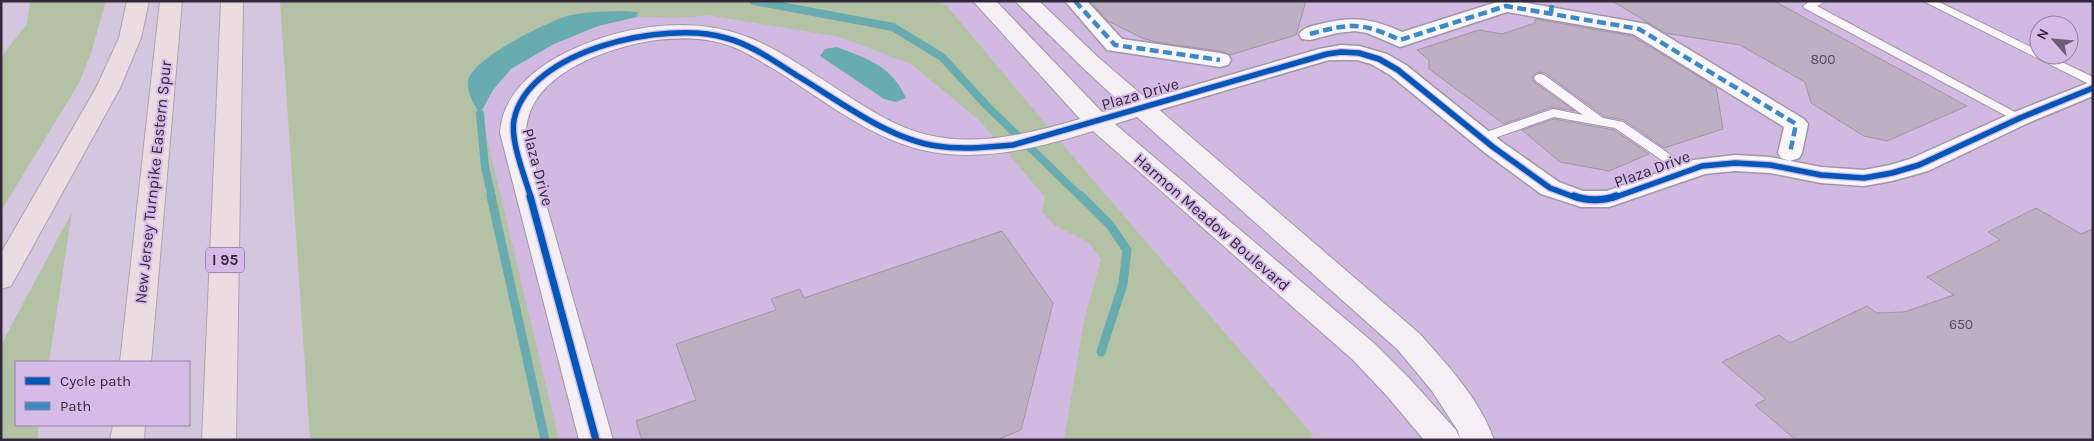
<svg xmlns="http://www.w3.org/2000/svg" width="2094" height="441" font-family="Karla,sans-serif">
  <rect width="100%" height="100%" fill="#d4c6de"/>
  <path fill="#d1b9e1" fill-rule="evenodd" d="M378,1H2093V440H427ZM2039,25H2069V55H2039Z"/>
  <g fill="#b3c2a5">
    <path d="M30,1H106L91,53L79,83L1,211V57L27,24Z"/>
    <path d="M280,1H937L947,6L1086,172L1313,435L1310,440H1064L1084,321L1101,259L1089,243L1054,225L1042,212L1045,197L980,121L911,64L840,37L707,15C684,19 660,17 637,17L638,13C620,13 601,11 584,13C551,16 496,50 471,71L473,103L482,117L559,440H310Z"/>
    <path d="M72,212L49,362H16V425H39L37,440H1V345Z"/>
  </g>
  <g fill="#69acb0">
    <path d="M624,11L638,12L637,17L598,26L554,44L511,69L493,90L480,114C474,105 467,93 468,82C468,60 547,22 567,16C585,11 605,12 624,11Z"/>
    <path d="M837,47C868,59 892,66 906,98L896,102L884,99L820,56L825,49Z"/>
  </g>
  <g fill="none" stroke-linecap="round" stroke-linejoin="round">
    <g stroke="#69acb0" stroke-width="8">
      <path d="M754,1L893,27L942,57L987,106L1082,198"/>
      <path d="M480,114L485,167L492,198"/>
    </g>
    <g stroke="#69acb0" stroke-width="9">
      <path d="M491,196L545,440"/>
      <path d="M1081,196L1110,225L1127,250L1123,284L1101,352"/>
    </g>
  </g>
  <g fill="#beb0c2" stroke="#a295a6">
    <path d="M1090,1H1306L1296,35L1230,55L1220,51L1156,42L1142,38L1108,21Z"/>
    <path d="M1612,1H1774L1967,106L1887,141L1864,136L1811,103L1805,82L1740,45L1665,33Z"/>
    <path d="M1535,19L1632,36L1716,87L1723,129L1664,148L1624,120L1604,116L1545,73L1540,72L1536,73L1532,77L1534,82L1575,111L1552,107L1504,124L1429,69V60L1417,50L1479,30L1502,34L1535,23Z"/>
    <path d="M1554,119L1614,130L1649,154L1609,171L1560,162L1522,130Z"/>
    <path d="M2036,208L2081,234L2093,229V440H1796L1755,405L1766,399L1722,362L1779,335L1790,343L1867,306L1877,313L1904,312L1954,295L1927,277L2000,240L1988,232Z"/>
    <path d="M1002,231L1053,303L1021,430L997,440H642L636,421L696,400L676,344L776,310L771,299L800,289L804,298Z"/>
  </g>
  <g fill="none" stroke-linecap="round" stroke-linejoin="round">
    <defs>
      <g id="lane">
        <path d="M1810,1H1826L1817,6L2026,118L2024,121H2016L1804,8L1803,6Z"/>
        <path d="M1923,1H1937L2039,51V55H2047L2093,77V86Z"/>
        <path d="M1540,74L1544,75L1603,118L1623,122L1694,171L1687,175L1682,174L1615,128L1554,117L1486,141H1478L1476,138L1478,135L1553,109L1583,115L1536,81L1534,78L1536,75Z"/>
      </g>
      <g id="street">
        <path d="M1065,1H1087L1122,39L1220,53L1228,55L1231,60L1228,65L1220,67L1107,50Z"/>
        <path d="M1500,1H1515L1647,24L1804,119L1808,124L1802,153L1799,158L1790,161L1781,158L1778,153L1784,127L1633,34L1507,12L1400,47L1367,33L1355,31L1337,33L1310,40L1302,39L1299,34C1304,27 1312,26 1320,24C1352,16 1371,18 1402,32Z"/>
        <path d="M1341,45L1359,46L1387,54L1406,65L1502,142L1559,182L1583,191H1607L1693,160L1735,155L1770,157L1821,167L1864,170L1890,165L1910,159L2012,113L2093,81V96L2028,123L1928,171L1892,181L1864,186L1821,183L1770,173L1735,171L1705,174L1609,207H1581L1541,194L1484,152L1390,75L1371,64L1357,60H1329L1142,115L1134,113L1130,108L1134,103L1319,49Z"/>
      </g>
      <path id="secondary" d="M973,1H996L1102,112L1124,106L1083,68L1015,1H1039L1099,58L1420,334C1448,366 1480,399 1494,440H1424L1387,396L1353,360L1093,131C1038,148 980,163 922,150C868,137 824,100 777,71C757,59 736,45 712,41C694,37 675,38 656,40C629,44 602,52 577,65C550,80 527,100 526,133L613,440H579L500,133C502,96 532,70 563,54C616,27 685,15 742,35C774,46 803,67 831,85C861,104 893,127 928,135C978,147 1032,133 1080,119ZM1137,117L1398,350L1432,391L1458,431L1460,439L1456,430L1409,378L1375,344L1115,124Z"/>
      <g id="highway">
        <path d="M127,1H149L141,38L120,88L11,286L1,289V253L96,88L119,38Z"/>
        <path d="M160,1H182L151,362H120Z"/>
        <path d="M221,1H243L236,440H202Z"/>
        <path d="M113,425H145L144,440H110Z"/>
      </g>
    </defs>
    <use href="#lane" stroke="#a196a9" stroke-width="2"/>
    <use href="#street" stroke="#a196a9" stroke-width="3"/>
    <use href="#secondary" stroke="#a196a9" stroke-width="2"/>
    <use href="#highway" stroke="#b4a1af" stroke-width="2"/>
    <use href="#lane" fill="#f9f6fa" fill-rule="evenodd"/>
    <use href="#street" fill="#f9f6fa" fill-rule="evenodd"/>
    <use href="#secondary" fill="#f4eff2" fill-rule="evenodd"/>
    <use href="#highway" fill="#eadce1" fill-rule="evenodd"/>
    <g stroke="#3c89c6" stroke-width="4.5" stroke-dasharray="9 4.5" stroke-linecap="butt">
      <path d="M1075,1L1115,45L1220,60"/>
      <path d="M1551,14L1552,1"/>
      <path d="M1310,34C1350,23 1362,22 1400,40L1506,6L1639,29L1796,124L1790,153"/>
    </g>
    <defs>
      <g id="cycleway-far1">
        <path d="M531,198C525,177 510,141 514,120C528,49 667,20 726,38C752,45 774,61 796,75C838,100 888,139 937,146C962,150 988,147 1013,145L1327,54L1341,52L1359,53L1379,59L1398,70L1493,147L1550,188L1577,198"/>
        <path d="M1613,198L1702,166L1735,163L1770,165L1821,175L1864,178L1892,173L1919,165L2020,118L2093,88"/>
      </g>
      <g id="cycleway">
        <path d="M530,196L596,440"/>
        <path d="M1574,196C1586,201 1604,201 1616,196"/>
      </g>
    </defs>
    <use href="#cycleway-far1" stroke="#d6bbe9" stroke-width="8"/>
    <use href="#cycleway" stroke="#d6bbe9" stroke-width="10"/>
    <use href="#cycleway-far1" stroke="#0057b8" stroke-width="5.5"/>
    <use href="#cycleway" stroke="#0057b8" stroke-width="7"/>
  </g>
  <g text-anchor="middle" dominant-baseline="central" stroke-width="4" stroke-linejoin="round" paint-order="stroke">
    <g font-size="14" fill="#584c5e">
      <text x="1823" y="59">800</text>
      <text x="1961" y="324">650</text>
    </g>
    <rect fill="#d6bbe9" stroke="#64546e" stroke-width="1" x="206" y="247.5" width="38" height="25" rx="4"/>
    <g font-size="15" font-weight="bold" fill="#33283a">
      <text x="225" y="260">I 95</text>
    </g>
    <g font-size="16" fill="#33283a" stroke="#d6bbe9">
      <text transform="translate(1140 94) rotate(-16)">Plaza Drive</text>
      <text transform="translate(538 167) rotate(75)">Plaza Drive</text>
      <text transform="translate(1652 169) rotate(-20)">Plaza Drive</text>
      <text transform="translate(153 182) rotate(-84)">New Jersey Turnpike Eastern Spur</text>
      <text transform="translate(1212 222) rotate(41)">Harmon Meadow Boulevard</text>
    </g>
  </g>
  <rect width="2094" height="441" fill="none" stroke="#33283a" stroke-width="5"/>
  <rect x="15" y="361" width="175" height="65" fill="#d6bbe9" stroke="#9580a3"/>
  <rect x="25" y="377" width="25" height="8" fill="#0057b8" stroke="#9580a3"/>
  <text x="60" y="386" font-size="15" fill="#33283a">Cycle path</text>
  <rect x="25" y="402" width="25" height="8" fill="#3c89c6" stroke="#9580a3"/>
  <text x="60" y="411" font-size="15" fill="#33283a">Path</text>
  <g transform="translate(2054 40) rotate(297)"><circle r="24" fill="#d6bbe9" stroke="#9580a3"/>
  <path d="M0-4L9 19L0 12L-9 19Z" fill="#6b5f73"/>
  <text y="-8" font-size="14" font-weight="bold" text-anchor="middle" fill="#33283a">N</text>
  </g>
</svg>
